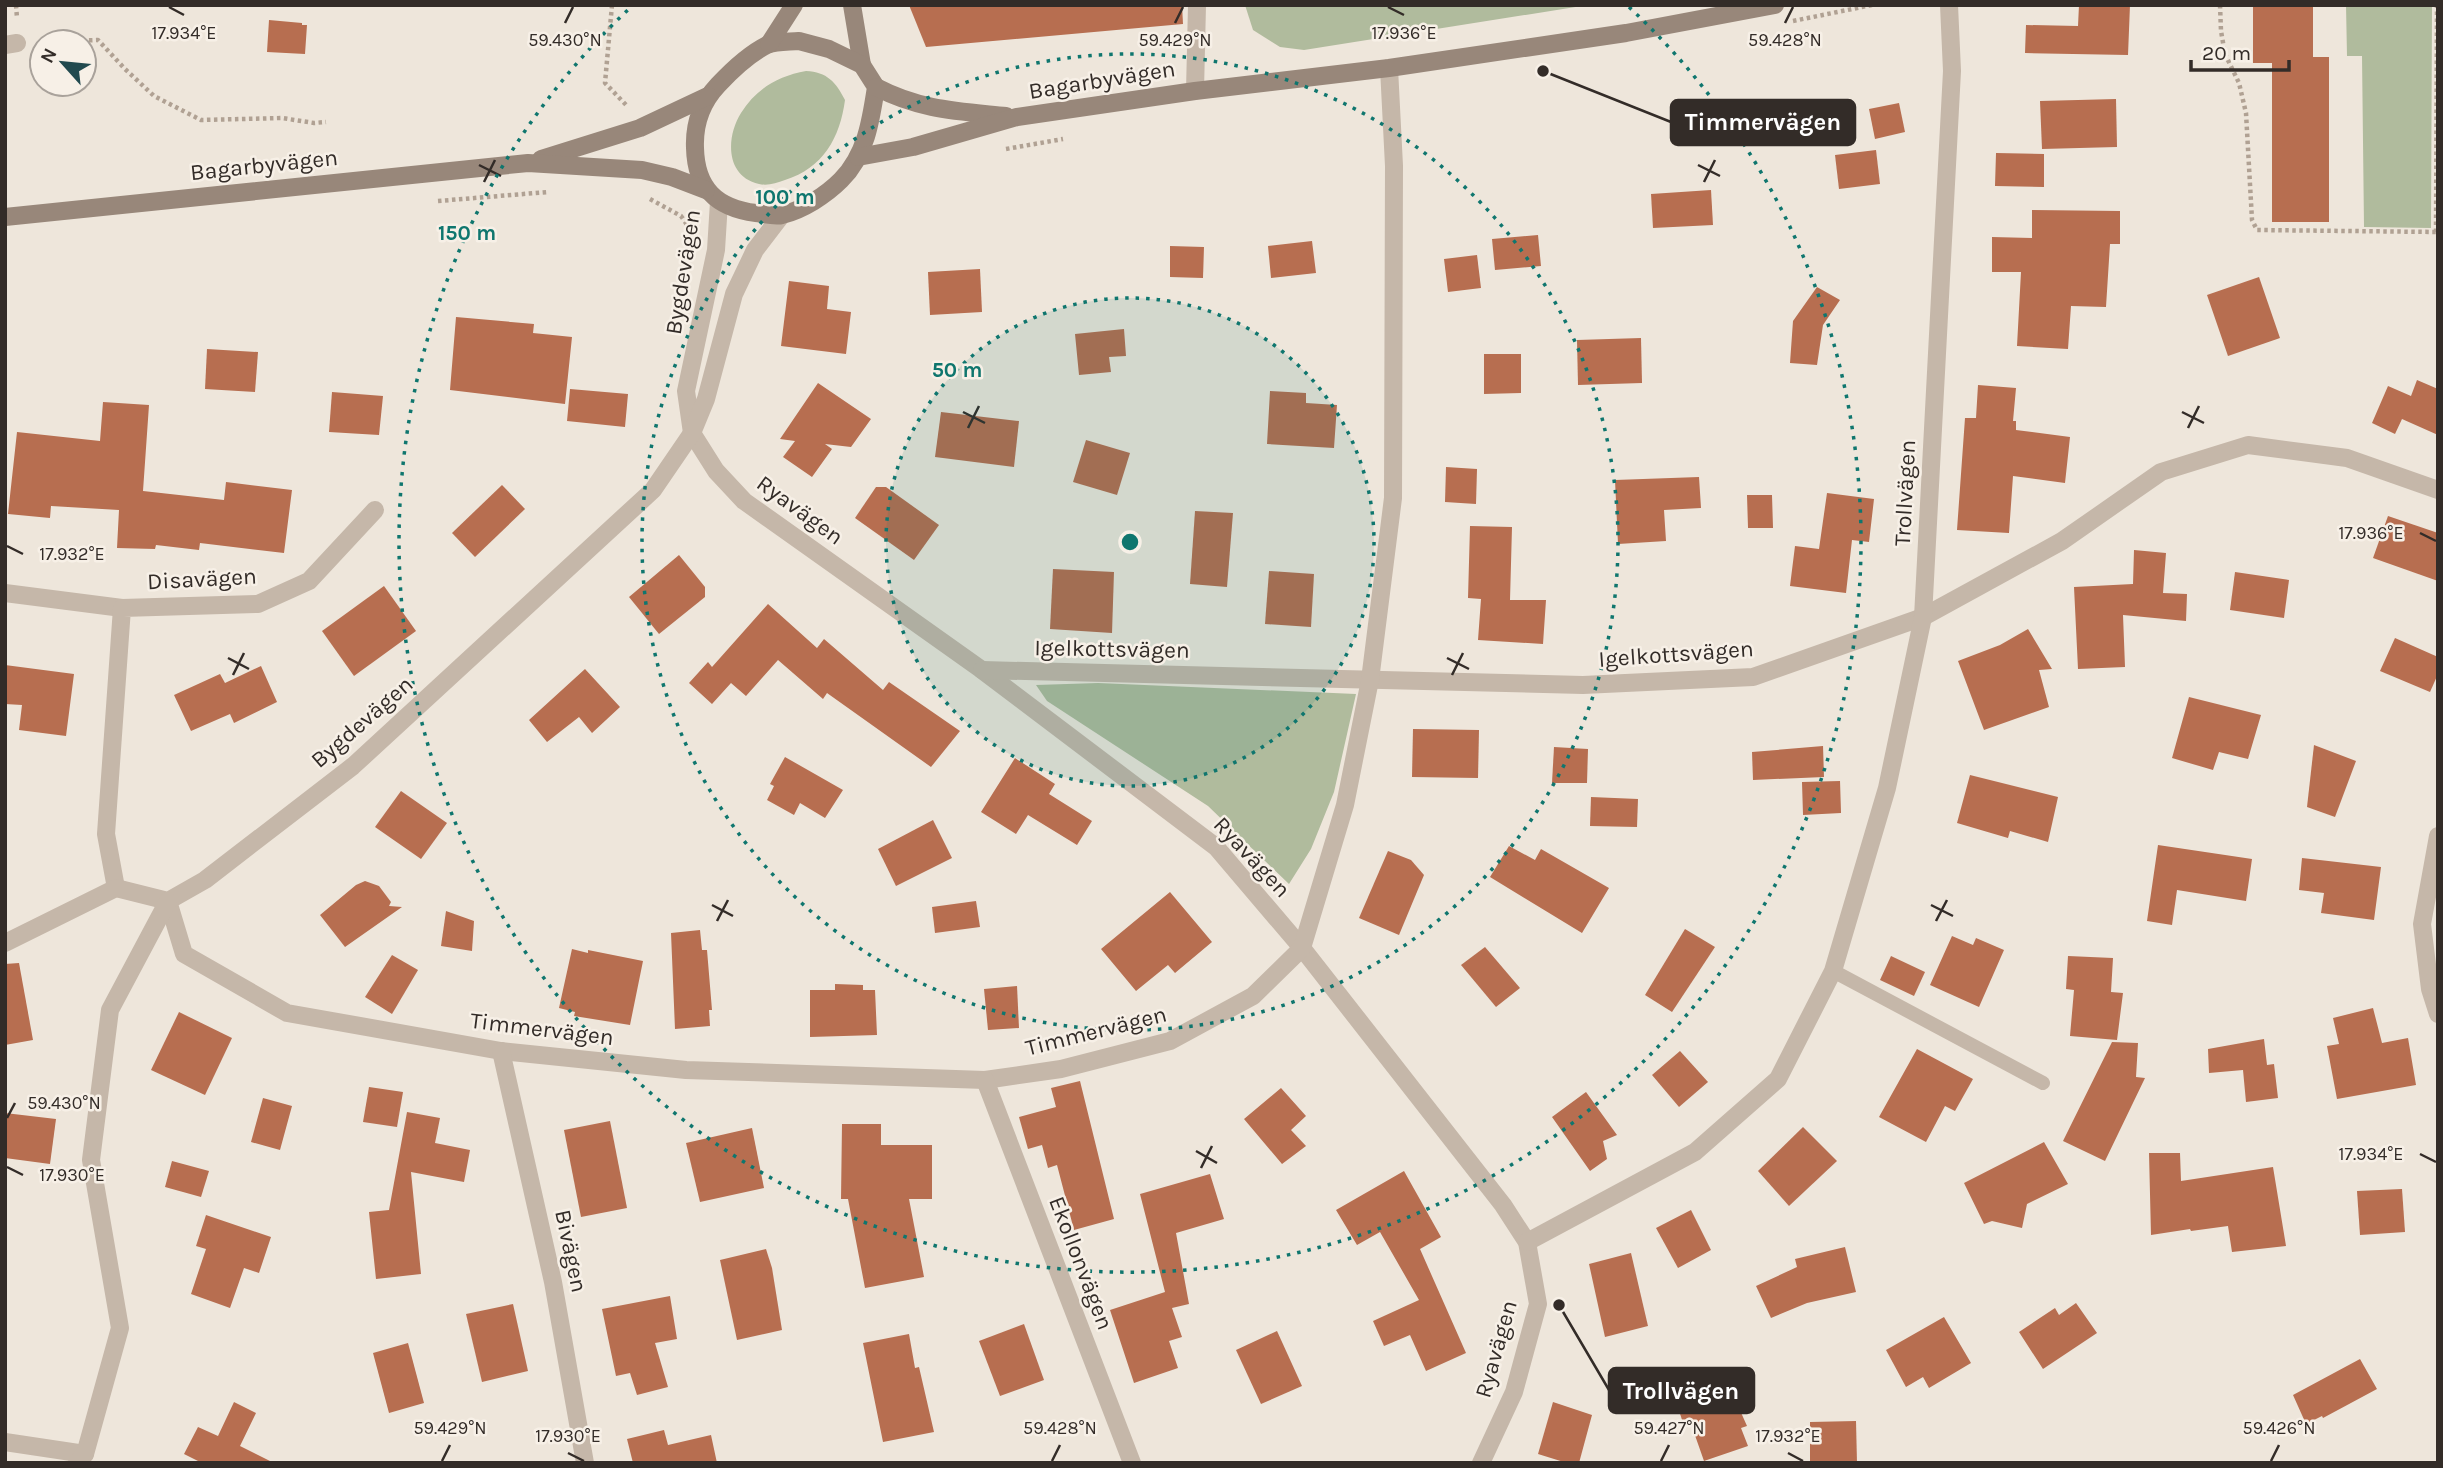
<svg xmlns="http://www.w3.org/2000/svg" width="2443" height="1468" font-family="Karla,sans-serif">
  <rect width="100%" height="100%" fill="#eee6db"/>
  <g fill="#b0bb9d">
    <path d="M1245,5H1588L1304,50L1280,47L1253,30Z"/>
    <path d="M2346,5H2432L2431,228L2364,227L2362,56H2347Z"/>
    <path d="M806,71C827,72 836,82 845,100C840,138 823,168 785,180C776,183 768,186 759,184C725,176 726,137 741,113C756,89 778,76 806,71Z"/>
    <path d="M1098,683L1356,694L1334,792L1311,849L1289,884L1208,806L1047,701L1036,685Z"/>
  </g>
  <g fill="#b76e50">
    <path d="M909,5H1182L1183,24L926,47Z"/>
    <path d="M2079,5H2130L2128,55L2025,53L2026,25L2078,26Z"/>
    <path d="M2253,5H2313V57H2329V222H2272V63H2253Z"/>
    <path d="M269,20L302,23V25H307L305,54L267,52Z"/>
    <path d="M2116,99L2117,147L2042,149L2040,101Z"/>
    <path d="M1899,103L1905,132L1875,139L1869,109Z"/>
    <path d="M1876,150L1880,184L1839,189L1835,155Z"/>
    <path d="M1996,153L2044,154V187L1995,186Z"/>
    <path d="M1711,190L1713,225L1653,228L1651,194Z"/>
    <path d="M2032,210L2120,211V244H2110L2106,307L2071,306L2068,349L2017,346L2021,272H1992V237L2032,238Z"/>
    <path d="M1538,235L1541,266L1495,270L1492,239Z"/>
    <path d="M1312,241L1316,273L1271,278L1268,246Z"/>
    <path d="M1170,246L1204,247L1203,278L1170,277Z"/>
    <path d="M1477,255L1481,288L1448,292L1444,259Z"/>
    <path d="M980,269L982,312L930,315L928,272Z"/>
    <path d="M2259,277L2280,338L2228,356L2207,295Z"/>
    <path d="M789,281L829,286L827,309L851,312L846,354L781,346Z"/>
    <path d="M1817,287L1840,300L1823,325L1817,365L1790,363L1793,321Z"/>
    <path d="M456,317L534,324L533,333L572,337L565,404L450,390Z"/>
    <path d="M1124,329L1126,356L1109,357L1111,372L1079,375L1075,334Z"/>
    <path d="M1641,338L1642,383L1578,385L1577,340Z"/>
    <path d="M207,349L258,352L255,392L205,389Z"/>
    <path d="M1484,354H1521V393L1484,394Z"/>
    <path d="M2417,380L2438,389V435L2402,419L2395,434L2372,423L2388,386L2411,396Z"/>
    <path d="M818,383L871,419L851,447L825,444L832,449L812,477L783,457L795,441L780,439Z"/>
    <path d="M1978,385L2016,388L2013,421H2016V430L2070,437L2065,483L2013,476L2009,533L1957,530L1965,418H1976Z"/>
    <path d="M570,389L628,394L625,427L567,421Z"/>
    <path d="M1270,391L1306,393V403L1337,405L1334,448L1267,444Z"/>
    <path d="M332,392L383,396L379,435L329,432Z"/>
    <path d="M103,402L149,405L143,491L224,500L226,482L292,490L284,553L200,543L199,550L156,545L155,549L117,548L119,510L51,506L50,518L8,514L17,432L100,441Z"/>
    <path d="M941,412L1019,421L1014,467L935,457Z"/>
    <path d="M1086,440L1130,453L1117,495L1073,482Z"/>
    <path d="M1446,467L1477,469L1476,504L1445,502Z"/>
    <path d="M1699,477L1701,508L1664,510L1666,541L1618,544L1615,480Z"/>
    <path d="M502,485L525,509L475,557L452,533Z"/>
    <path d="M876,487H886L939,525L914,560L855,518Z"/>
    <path d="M1827,493L1874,499L1869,542L1852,540L1846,593L1790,586L1795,546L1819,549Z"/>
    <path d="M1747,495H1772L1773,528H1748Z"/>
    <path d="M1195,511L1233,513L1227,587L1190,584Z"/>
    <path d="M2388,516L2438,533V581L2373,558Z"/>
    <path d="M1470,526L1512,527L1510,600H1546L1543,644L1478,640L1481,599L1468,598Z"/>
    <path d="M2134,550L2166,553L2163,593L2187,594L2186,621L2123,615L2125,667L2078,669L2074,587L2133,584Z"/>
    <path d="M679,555L705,587V597L659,634L629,597Z"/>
    <path d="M1053,569L1114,572L1112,633L1050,629Z"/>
    <path d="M1269,571L1314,574L1311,627L1265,624Z"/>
    <path d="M2235,572L2289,580L2284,618L2230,610Z"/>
    <path d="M384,586L416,631L354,676L322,631Z"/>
    <path d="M768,604L817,648L824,639L883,690L889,682L960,731L931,767L827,693L823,699L778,660L746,696L731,683L712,704L689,683L708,662L712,667Z"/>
    <path d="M2028,629L2052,669L2039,670L2049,707L1984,730L1958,661L2000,645Z"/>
    <path d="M2395,638L2438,657V674L2430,692L2380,671Z"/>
    <path d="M5,665L74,674L66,736L19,730L22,705L5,704Z"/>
    <path d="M261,666L277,702L234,723L230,714L191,731L174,695L220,674L225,683Z"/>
    <path d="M585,669L620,707L592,733L579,717L547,742L529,720Z"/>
    <path d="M2189,697L2261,715L2248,759L2219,752L2213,770L2172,758Z"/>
    <path d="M1413,729L1479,730L1478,778L1412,777Z"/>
    <path d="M2314,745L2356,761L2335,817L2307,807Z"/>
    <path d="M1823,746L1824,777L1753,780L1752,752Z"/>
    <path d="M1554,747L1588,749L1587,783H1552Z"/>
    <path d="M785,757L843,790L825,818L800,803L794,815L767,800L774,786L770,784Z"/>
    <path d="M1015,758L1055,784L1049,794L1092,821L1077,845L1028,815L1016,834L981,812Z"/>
    <path d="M1970,775L2058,797L2048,842L2010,831L2008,838L1957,823Z"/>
    <path d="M1840,781L1841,813L1803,815L1802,782Z"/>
    <path d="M401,791L447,823L421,859L375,827Z"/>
    <path d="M1591,797L1638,799L1637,827L1590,826Z"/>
    <path d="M933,820L952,858L896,886L878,849Z"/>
    <path d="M2158,845L2252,859L2246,901L2177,890L2172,925L2147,921Z"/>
    <path d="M1509,846L1535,860L1541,849L1609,888L1582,933L1490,877Z"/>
    <path d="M1388,851L1411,860L1424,875L1399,935L1359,918Z"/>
    <path d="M2302,858L2381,867L2374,920L2321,913L2324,893L2299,890Z"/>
    <path d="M365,881L379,886L391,902L389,906L402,907L345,947L320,915L356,885Z"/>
    <path d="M1170,892L1212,942L1175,973L1168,965L1136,991L1101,949Z"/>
    <path d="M976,901L980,927L935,933L932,907Z"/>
    <path d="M446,911L474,921L472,951L441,946Z"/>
    <path d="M1685,929L1715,947L1672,1012L1645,995Z"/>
    <path d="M700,930L702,950H707L712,1010H709L710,1026L675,1029L671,933Z"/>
    <path d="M1952,936L1973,945L1976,938L2004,950L1979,1007L1930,985Z"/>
    <path d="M1485,947L1520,988L1496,1007L1461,965Z"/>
    <path d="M572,949L588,953V950L643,961L630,1025L574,1016L575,1012L559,1008Z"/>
    <path d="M392,955L418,970L392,1014L365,997Z"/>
    <path d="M1891,956L1925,972L1914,996L1880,980Z"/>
    <path d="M2068,956L2113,958L2111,992L2123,993L2117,1040L2070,1036L2074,990L2066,989Z"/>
    <path d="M19,963L33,1040L5,1045V964Z"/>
    <path d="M835,984L863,985V990H875L877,1035L810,1037V990H835Z"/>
    <path d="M1017,986L1019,1028L988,1030L984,989Z"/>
    <path d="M2373,1008L2382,1043L2408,1038L2416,1085L2337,1099L2327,1046L2339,1044L2333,1018Z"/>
    <path d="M179,1012L232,1038L205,1095L151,1070Z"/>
    <path d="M2264,1039L2267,1065L2274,1064L2278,1098L2246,1102L2243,1070L2209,1073L2208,1049Z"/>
    <path d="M2112,1042L2138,1043L2136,1077L2145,1078L2105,1161L2063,1141Z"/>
    <path d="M1917,1049L1973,1079L1955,1111L1945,1106L1926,1142L1879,1117Z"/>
    <path d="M1680,1051L1708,1082L1679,1107L1652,1075Z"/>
    <path d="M1080,1081L1114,1219L1074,1230L1057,1165L1048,1168L1042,1145L1028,1149L1019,1117L1056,1107L1051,1088Z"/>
    <path d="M369,1087L403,1092L397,1127L363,1122Z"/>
    <path d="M1281,1088L1306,1116L1291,1130L1306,1146L1282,1164L1244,1119Z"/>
    <path d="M1586,1092L1617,1135L1603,1141L1607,1159L1590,1171L1552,1117Z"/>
    <path d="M263,1098L292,1106L280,1150L251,1142Z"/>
    <path d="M407,1112L440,1118L435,1143L470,1150L464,1182L411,1172L421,1274L376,1279L369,1212L389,1210Z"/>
    <path d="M5,1113L56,1119L50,1164L5,1158Z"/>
    <path d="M610,1121L627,1208L581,1217L564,1130Z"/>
    <path d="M842,1124H881V1145H932V1199H909L924,1277L865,1288L848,1199H841Z"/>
    <path d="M1803,1127L1837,1161L1789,1206L1758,1171Z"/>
    <path d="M752,1128L764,1188L700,1202L686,1143Z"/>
    <path d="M2044,1142L2068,1184L2027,1204L2022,1228L1992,1221L1984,1224L1964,1183Z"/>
    <path d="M2149,1153H2180L2181,1181L2273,1167L2286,1246L2232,1252L2228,1226L2191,1231L2190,1229L2151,1235Z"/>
    <path d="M172,1161L209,1171L201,1197L165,1187Z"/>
    <path d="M1404,1171L1441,1237L1420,1249L1466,1353L1426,1371L1410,1335L1384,1346L1373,1321L1419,1300L1380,1232L1357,1245L1336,1210Z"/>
    <path d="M1210,1174L1224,1219L1176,1233L1189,1304L1172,1308L1182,1337L1169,1341L1178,1368L1134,1383L1110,1310L1165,1292L1140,1194Z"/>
    <path d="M2402,1189L2405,1232L2360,1235L2357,1191Z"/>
    <path d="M1691,1210L1711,1250L1678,1268L1656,1228Z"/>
    <path d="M206,1215L271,1237L259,1273L244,1268L230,1308L191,1294L206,1249L196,1246Z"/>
    <path d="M1845,1247L1856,1292L1807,1303L1771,1318L1756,1286L1797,1267L1795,1259Z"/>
    <path d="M766,1249L772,1268L782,1330L737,1340L720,1260Z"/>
    <path d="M1631,1253L1648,1326L1605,1337L1589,1264Z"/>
    <path d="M670,1296L677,1339L655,1343L668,1387L637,1395L630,1373L616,1376L602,1309Z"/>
    <path d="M2076,1303L2097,1333L2043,1369L2019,1332L2055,1308L2059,1315Z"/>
    <path d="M513,1304L528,1371L482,1382L466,1314Z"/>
    <path d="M1944,1317L1971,1363L1929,1388L1923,1377L1906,1387L1886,1350Z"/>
    <path d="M1024,1324L1044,1380L1000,1396L979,1341Z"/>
    <path d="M1277,1331L1302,1386L1261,1404L1236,1350Z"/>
    <path d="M909,1334L915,1368L919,1367L934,1432L883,1442L863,1343Z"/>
    <path d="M408,1343L424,1403L389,1413L373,1353Z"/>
    <path d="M2360,1359L2377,1389L2323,1418L2322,1416L2306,1424L2293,1395Z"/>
    <path d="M1731,1369L1744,1407L1739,1408L1747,1426L1741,1428L1748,1446L1704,1461L1691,1424L1684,1426L1672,1389Z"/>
    <path d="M234,1402L256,1413L240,1446L274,1463H202L184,1454L198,1427L218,1436Z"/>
    <path d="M1553,1402L1592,1415L1579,1463H1567L1538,1454Z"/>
    <path d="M1856,1421L1857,1463H1810V1422Z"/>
    <path d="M664,1430L668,1445L711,1435L717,1463H633L627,1439Z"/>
  </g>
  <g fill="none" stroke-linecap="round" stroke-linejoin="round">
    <g stroke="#b0a193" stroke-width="4.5" stroke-dasharray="3.5 3.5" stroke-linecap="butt">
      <path d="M16,5L17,18"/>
      <path d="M612,5L605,83L628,107"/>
      <path d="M2220,5L2221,31L2225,54L2239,83L2246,113L2252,220L2257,230L2438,232"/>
      <path d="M1793,21L1872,5"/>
      <path d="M47,42L98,40L125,69L154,96L201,120L282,118L314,123L326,122"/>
      <path d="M1006,149L1063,139"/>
      <path d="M650,199L681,216L692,232"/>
      <path d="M438,201L548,192"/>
      <path d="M2436,232L2437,5"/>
    </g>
    <path stroke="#c5b7a9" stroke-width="14" d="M1833,971L2043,1083"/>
    <g stroke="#c5b7a9" stroke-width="18">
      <path d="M5,45L17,43"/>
      <path d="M1195,91L1197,5"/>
      <path d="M719,202L716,250L686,391L692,433L716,471L744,501L982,670L1216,847L1302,948L1503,1205L1527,1242L1538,1304L1514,1392L1481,1463"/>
      <path d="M5,593L122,608"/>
      <path d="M982,670L1583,685L1753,677L1923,617L2062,541L2161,472L2248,445L2347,458L2438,490"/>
      <path d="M2438,836L2422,924L2430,989L2438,1014"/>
      <path d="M116,888L106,834L122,608L258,604L309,581L375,510"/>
      <path d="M168,901L184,954L287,1013L501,1051L686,1070L985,1080L1061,1069L1170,1041L1253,996L1302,948L1345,805L1370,680L1393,498L1394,166L1389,68"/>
      <path d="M5,943L116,888L168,901L205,880L353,766L653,490L692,433L706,399L734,294L755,250L781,216"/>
      <path d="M501,1051L553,1282L585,1463"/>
      <path d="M985,1080L1132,1463"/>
      <path d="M1527,1242L1695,1152L1778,1079L1833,971L1887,788L1923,617L1952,71L1949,5"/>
      <path d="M5,1442L85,1454"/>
      <path d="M77,1463L85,1454L120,1328L91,1160L110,1010L168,901"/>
    </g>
    <g stroke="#98877a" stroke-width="18">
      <path d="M852,5L862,65"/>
      <path d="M799,41L829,49L862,65L876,87C871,120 866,155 841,180C826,195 803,210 782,215C775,217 764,214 756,213C716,208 696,188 695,148C694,124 702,102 718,85C732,70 749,54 767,45C776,41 789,42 799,41Z"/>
      <path d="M769,44L794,5"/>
      <path d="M876,87C920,110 957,111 1006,116"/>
      <path d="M858,157L913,147L1017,117L1195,91L1389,68L1626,33L1775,5"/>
      <path d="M541,159L640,128L708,96"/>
      <path d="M5,217L528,163L642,170L672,177L706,190"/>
    </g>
  </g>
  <path fill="none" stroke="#332c28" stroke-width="2.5" d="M169,7L184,15M1388,7L1404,15M565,23L573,7M1175,23L1183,7M1785,23L1793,7M479,165L501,176M1698,165L1720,176M484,182L495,160M1704,182L1715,160M963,412L985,423M2182,412L2204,423M968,428L979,406M2188,428L2199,406M2420,533L2436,541M7,546L23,554M228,658L249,669M1447,658L1469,669M233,675L244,653M1452,675L1463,653M712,905L733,916M1931,905L1953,916M717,921L728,900M1936,921L1947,900M7,1118L15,1103M1196,1151L1217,1163M2420,1154L2436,1162M7,1167L23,1175M1201,1168L1212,1146M568,1453L584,1461M1788,1453L1803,1461M442,1461L450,1445M1052,1461L1060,1445M1661,1461L1669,1445M2271,1461L2279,1445"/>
  <circle cx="1130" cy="542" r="244" fill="#0f766e" fill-opacity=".12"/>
  <g fill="none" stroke="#0f766e" stroke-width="3.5" stroke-dasharray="3.5 7">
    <circle cx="1130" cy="542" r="244"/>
    <circle cx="1130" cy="542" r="488"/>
    <path d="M1629 7A731 731 0 1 1 631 7"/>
  </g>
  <g text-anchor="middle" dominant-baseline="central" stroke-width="5" stroke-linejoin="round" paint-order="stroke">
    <g font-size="23" fill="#332c28" stroke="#f7f0e7">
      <text transform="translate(1102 80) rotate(-9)">Bagarbyvägen</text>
      <text transform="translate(264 165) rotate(-6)">Bagarbyvägen</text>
      <text transform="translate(683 272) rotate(-81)">Bygdevägen</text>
      <text transform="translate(1905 493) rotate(-87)">Trollvägen</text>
      <text transform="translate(800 510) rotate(36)">Ryavägen</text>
      <text transform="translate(202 579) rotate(-3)">Disavägen</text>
      <text transform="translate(1112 649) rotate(1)">Igelkottsvägen</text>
      <text transform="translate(1676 654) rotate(-4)">Igelkottsvägen</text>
      <text transform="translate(362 722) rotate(-41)">Bygdevägen</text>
      <text transform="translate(1252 857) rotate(47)">Ryavägen</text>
      <text transform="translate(542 1029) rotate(7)">Timmervägen</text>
      <text transform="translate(1096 1031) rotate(-14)">Timmervägen</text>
      <text transform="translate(571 1251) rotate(78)">Bivägen</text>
      <text transform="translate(1081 1263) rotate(69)">Ekollonvägen</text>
      <text transform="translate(1496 1349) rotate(-74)">Ryavägen</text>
    </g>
  </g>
  <g font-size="18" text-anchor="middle" fill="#332c28" stroke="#f7f0e7" stroke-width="5" stroke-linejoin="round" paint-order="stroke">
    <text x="184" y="39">17.934°E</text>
    <text x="1404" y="39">17.936°E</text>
    <text x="565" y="46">59.430°N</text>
    <text x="1175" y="46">59.429°N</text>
    <text x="1785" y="46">59.428°N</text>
    <text x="2371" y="539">17.936°E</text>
    <text x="72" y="560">17.932°E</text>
    <text x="64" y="1109">59.430°N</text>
    <text x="2371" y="1160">17.934°E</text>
    <text x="72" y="1181">17.930°E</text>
    <text x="450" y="1434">59.429°N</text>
    <text x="1060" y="1434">59.428°N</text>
    <text x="1669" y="1434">59.427°N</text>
    <text x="2279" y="1434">59.426°N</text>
    <text x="568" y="1442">17.930°E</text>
    <text x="1788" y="1442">17.932°E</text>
  </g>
  <circle cx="1130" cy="542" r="10" fill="#0f766e" stroke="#f7f0e7" stroke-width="3.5"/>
  <g font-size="21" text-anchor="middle" font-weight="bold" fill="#0f766e" stroke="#f7f0e7" stroke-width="5" stroke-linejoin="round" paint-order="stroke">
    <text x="785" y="204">100 m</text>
    <text x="467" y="240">150 m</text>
    <text x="957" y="377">50 m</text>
  </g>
  <path fill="none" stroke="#332c28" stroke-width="2.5" d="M1543 71L1671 122M1559 1305L1609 1390"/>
  <g fill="#332c28" stroke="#f7f0e7" stroke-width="2.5">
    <circle cx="1543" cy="71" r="7"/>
    <circle cx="1559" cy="1305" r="7"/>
  </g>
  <g fill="#332c28" stroke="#332c28" stroke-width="2.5">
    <rect x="1671" y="100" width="184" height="45" rx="7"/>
    <rect x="1609" y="1368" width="145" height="45" rx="7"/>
  </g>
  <g font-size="24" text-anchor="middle" font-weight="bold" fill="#fff">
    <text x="1763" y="130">Timmervägen</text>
    <text x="1681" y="1399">Trollvägen</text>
  </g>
  <rect width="2443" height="1468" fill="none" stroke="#332c28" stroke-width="14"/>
  <g transform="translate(63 63) rotate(297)"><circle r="33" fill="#f7f0e7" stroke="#a9a29b" stroke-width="2"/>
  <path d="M0-5L12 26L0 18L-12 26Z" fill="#224a4f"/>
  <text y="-10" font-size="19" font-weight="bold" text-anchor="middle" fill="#332c28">N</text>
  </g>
  <path d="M2191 60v10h98v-10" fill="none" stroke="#332c28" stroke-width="3.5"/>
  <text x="2202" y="60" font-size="21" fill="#332c28" stroke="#f7f0e7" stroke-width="5" paint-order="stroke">20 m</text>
</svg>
